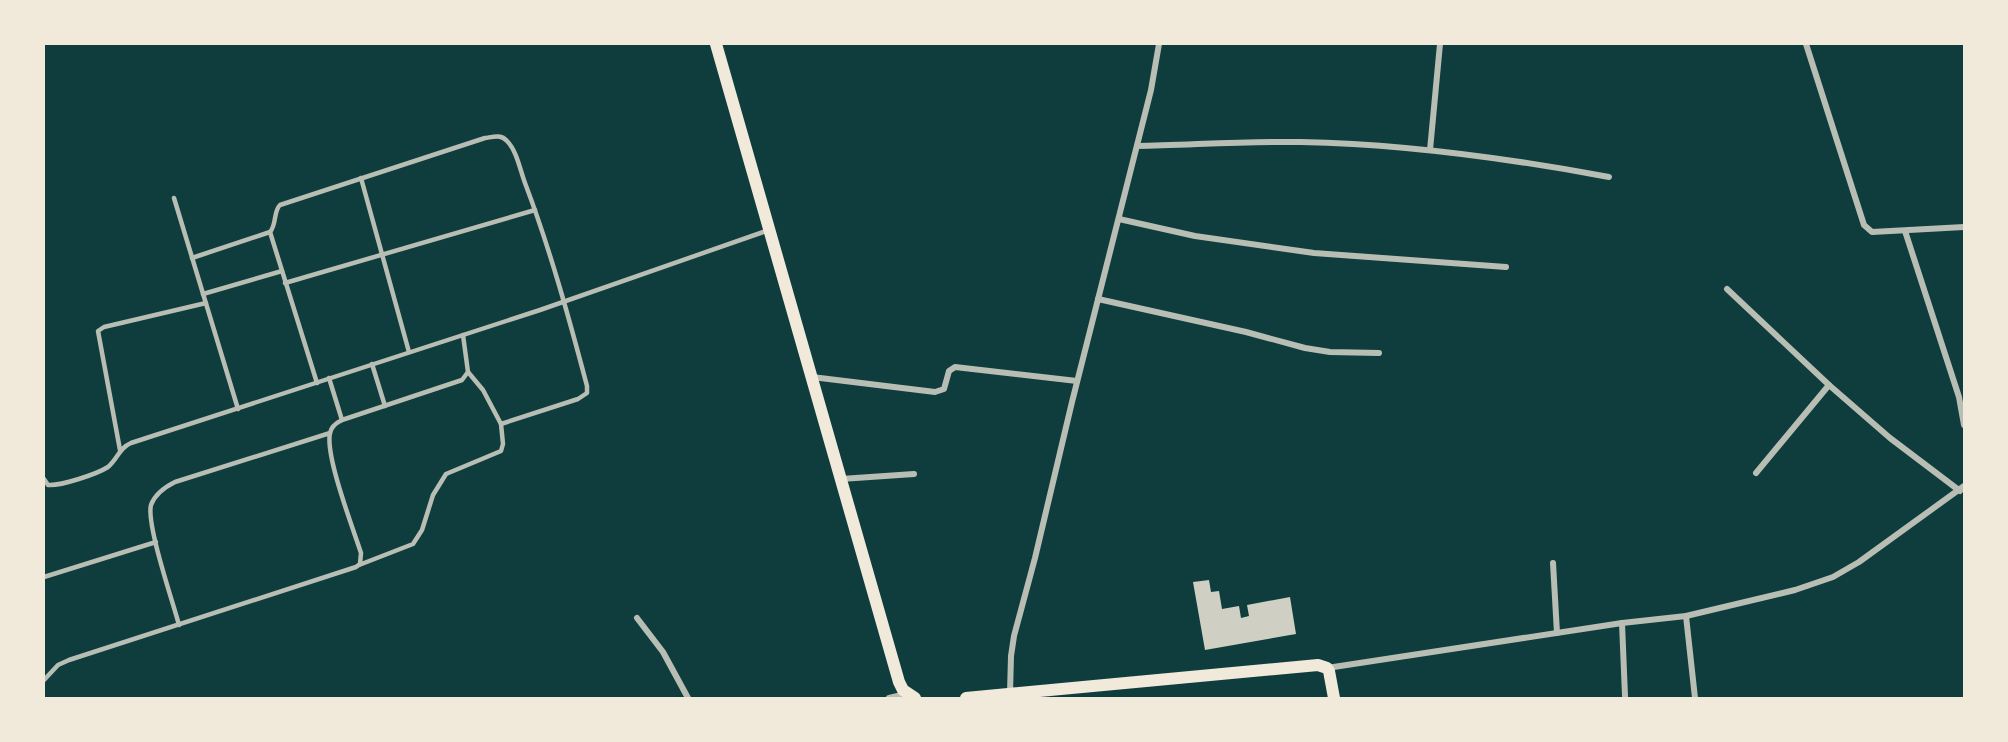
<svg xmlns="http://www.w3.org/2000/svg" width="2008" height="742" font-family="'Noto Sans',sans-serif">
  <rect width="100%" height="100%" fill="#0f3d3e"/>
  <path fill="#cfcfc3" d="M1209,580L1211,592L1219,591L1222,609L1239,606L1241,618L1249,616L1247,605L1290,597L1296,634L1205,650L1193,582Z"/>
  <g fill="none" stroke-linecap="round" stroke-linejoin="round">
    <g stroke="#b8beb3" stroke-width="4.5">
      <path d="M361,178L409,352"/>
      <path d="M174,198L238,409"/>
      <path d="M270,232L317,383"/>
      <path d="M192,258L270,232C277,224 273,212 280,205L485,138C493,137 501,134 507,141C517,151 520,170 525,183C550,249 569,318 587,386V393L578,399L501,424L503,444L501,451L446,474L433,495L422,530L413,544L359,565"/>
      <path d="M285,283L535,210"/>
      <path d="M203,294L282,271"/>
      <path d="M372,364L385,406"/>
      <path d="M468,372L483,390L501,424"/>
      <path d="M329,378L342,420"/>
      <path d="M120,450L98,331L104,327L206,303"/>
      <path d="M44,479L48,485C61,486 97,474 108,467C117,460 119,448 131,443L540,310L769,230"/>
      <path d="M44,577L156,542"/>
      <path d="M179,625C173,602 146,524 151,505C155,494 165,487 175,482L330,433"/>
      <path d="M44,680L58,665L69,660L356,567L360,564L361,553C353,528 325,456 330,433C331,427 336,423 342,420L462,380L468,372L463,335"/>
    </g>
    <g stroke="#b8beb3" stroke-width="6">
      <path d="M1806,44L1864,225L1872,232L1964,227"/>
      <path d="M1137,146C1191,145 1246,141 1301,142C1405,144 1507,158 1609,177"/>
      <path d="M1430,150L1440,44"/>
      <path d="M1119,219L1195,236L1314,253L1506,267"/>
      <path d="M1905,231L1959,397L1964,425"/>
      <path d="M1727,289L1829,385L1890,438L1960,491"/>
      <path d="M1098,299L1246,332L1305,348L1330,352L1379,353"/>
      <path d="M812,377L935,392L944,389L949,371L955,367L1077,381"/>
      <path d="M1756,473L1829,385"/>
      <path d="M841,479L914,474"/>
      <path d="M1553,563L1557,633"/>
      <path d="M1686,616L1695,698"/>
      <path d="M637,618L663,652L688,698"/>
      <path d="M1622,623L1625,696"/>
      <path d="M1327,668L1622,623L1686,616L1795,590L1833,577L1859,562L1964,486"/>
      <path d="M1010,693L1011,656L1014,636L1035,558L1072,402L1151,90L1159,44"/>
      <path d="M889,698L906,694"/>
    </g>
    <g stroke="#f1e9da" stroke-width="12">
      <path d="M716,44L899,682L903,690L915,698"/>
      <path d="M966,698L1318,665L1327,668L1329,671L1334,698"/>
    </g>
  </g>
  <rect width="2008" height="742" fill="none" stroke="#f1e9da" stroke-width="90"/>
</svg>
